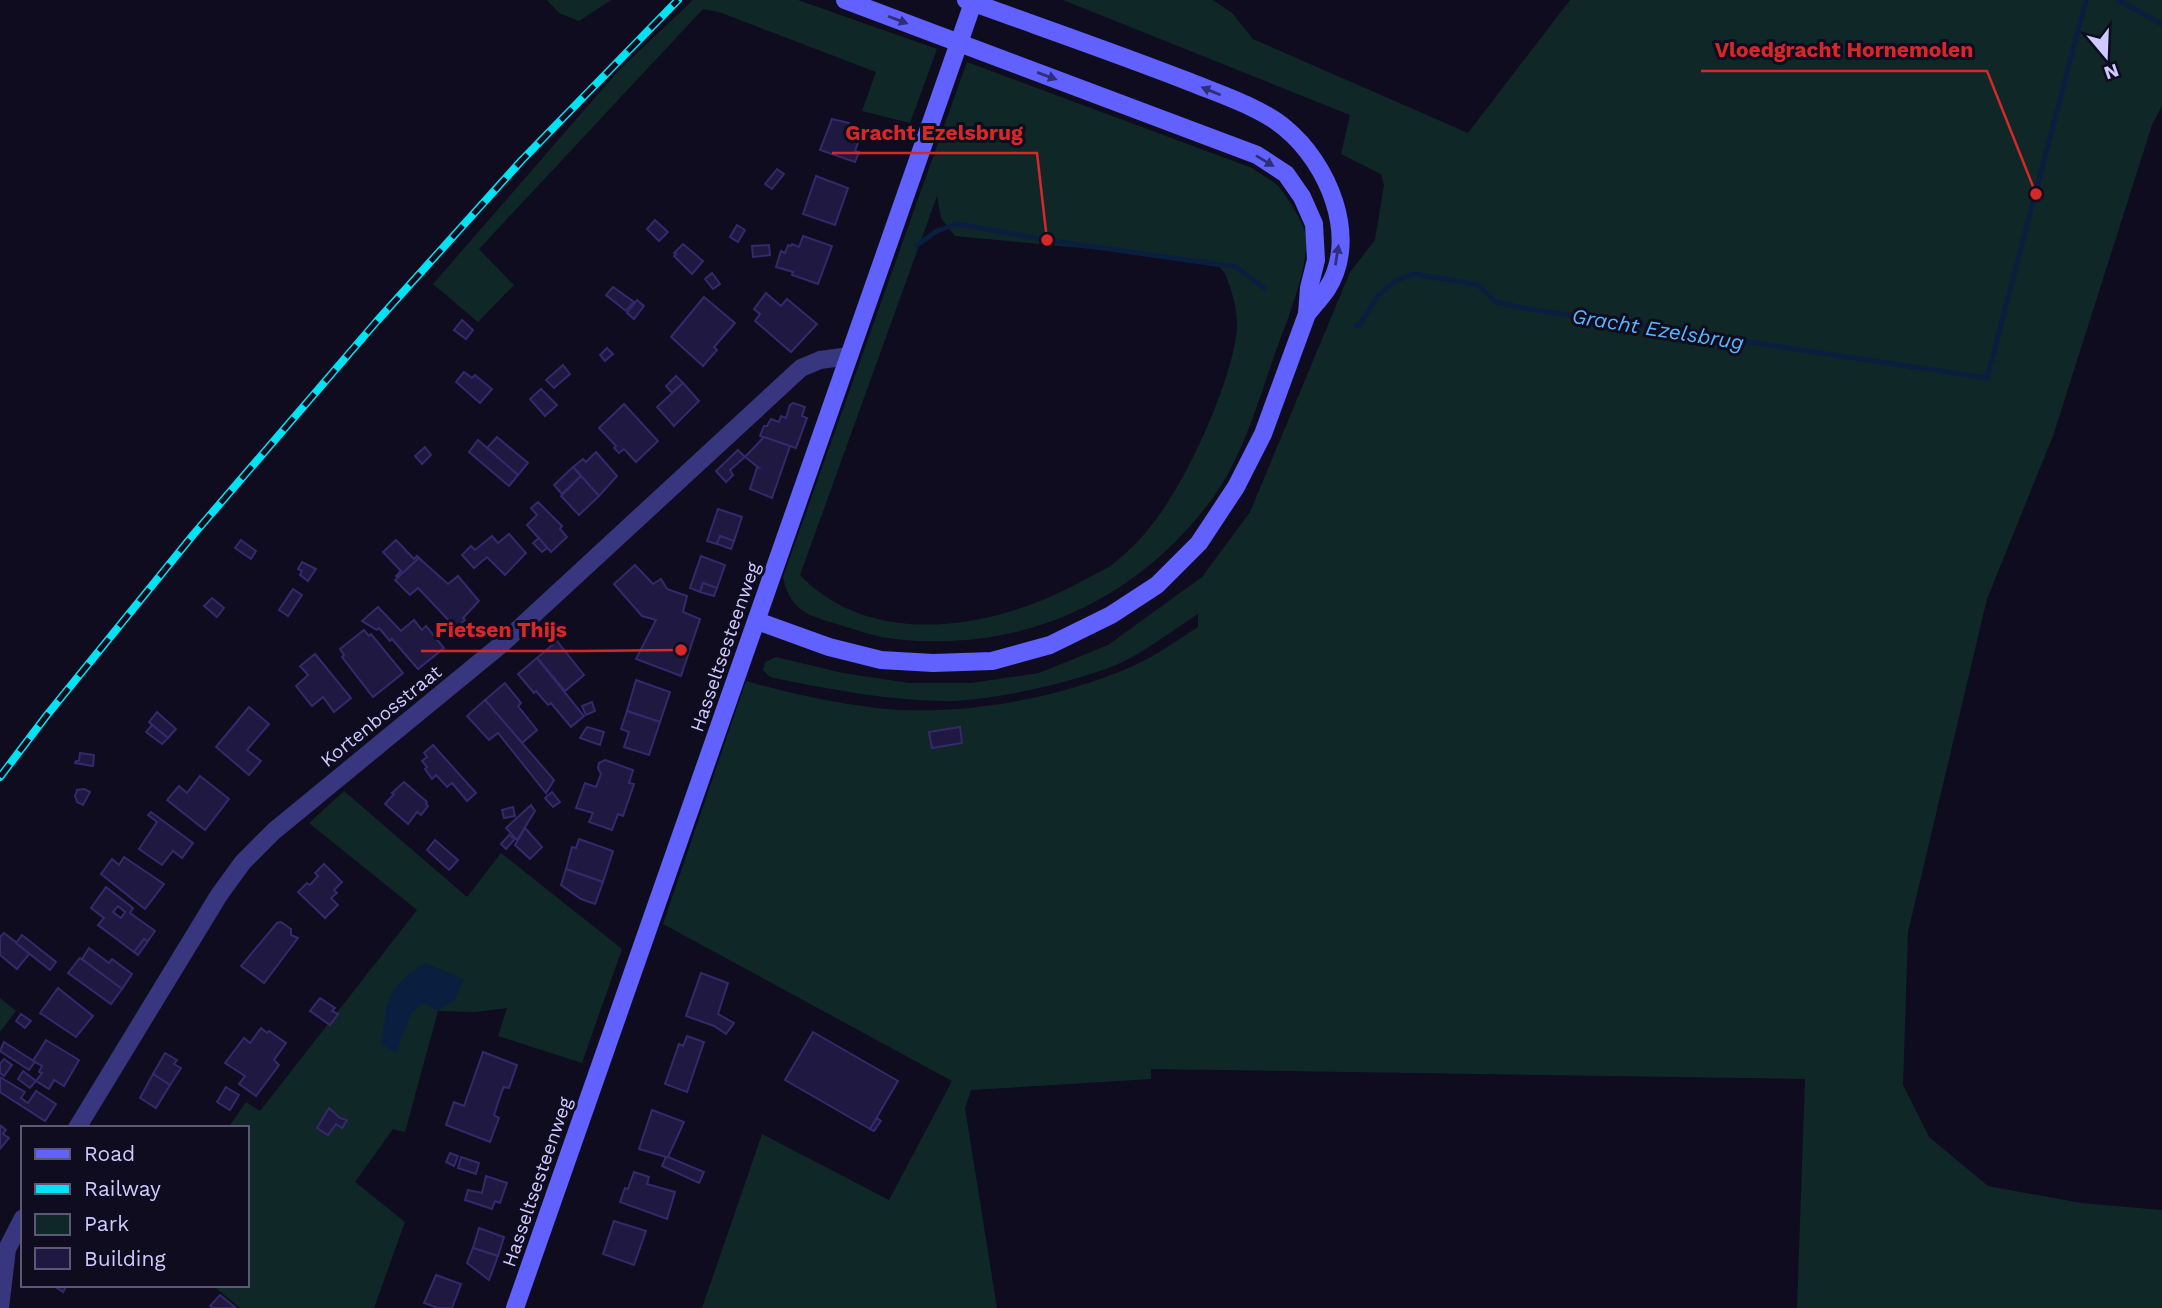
<svg xmlns="http://www.w3.org/2000/svg" width="2162" height="1308" font-family="'Work Sans',sans-serif">
  <rect width="100%" height="100%" fill="#0e0c1e"/>
  <g fill="#0f2827" fill-rule="evenodd">
    <path d="M547,0H611L579,21L559,13Z"/>
    <path d="M693,0H798L937,49L910,123L862,111L876,72L719,12L703,9L479,249L514,285L478,322L433,284L619,70Z"/>
    <path d="M1063,0H1213L1232,13L1253,39L1468,133L1570,0H2162V106L2152,125L2053,436L1987,599L1908,932L1903,1085L1929,1137L1988,1186L2081,1203L2162,1210V1308H1797L1805,1079L1151,1069V1079L971,1090L965,1108L997,1308H702L762,1134L889,1200L952,1081L663,924L746,681C789,693 833,703 877,708C960,717 1058,699 1133,666C1156,656 1177,640 1198,627V614C1173,630 1142,654 1116,665C1071,683 992,701 944,701C885,700 827,689 770,677L763,670L765,662L776,657L843,673L909,683H971L1039,673L1108,645L1202,577L1250,512L1350,272L1375,240L1384,185L1381,174L1341,154L1350,115Z"/>
    <path d="M967,62L1252,168C1260,174 1271,179 1278,186C1286,195 1302,220 1305,232C1312,263 1284,328 1273,359C1256,408 1241,461 1209,503C1146,586 1056,636 952,641C918,642 886,641 853,629C819,617 791,618 783,577ZM937,196L941,218L955,236L1207,260C1212,263 1221,267 1224,272C1227,276 1228,283 1230,287C1234,299 1238,316 1237,329C1232,382 1187,480 1154,522C1144,536 1127,553 1113,564C1105,570 1094,574 1086,579C1001,627 875,653 800,575Z"/>
    <path d="M344,791L467,897L501,853L622,949L582,1063L498,1036L507,1008L475,1012L438,1011L405,1132L393,1129L355,1182L405,1222L374,1308H240L212,1285H247V1128H228L246,1102L260,1111L417,910L309,823Z"/>
    <path d="M0,998L16,1011L0,1032Z"/>
  </g>
  <path fill="#0a1f3f" d="M425,963L464,979L455,999L438,1011L424,1003L412,1012L396,1053L381,1044C388,999 384,989 425,963Z"/>
  <g fill="none" stroke-linecap="round" stroke-linejoin="round">
    <g stroke="#0a1f3f" stroke-width="5">
      <path d="M2118,0L2162,24"/>
      <path d="M917,245L937,231L957,224L1047,240L1236,267L1264,288"/>
      <path d="M1356,325L1359,326L1378,296L1396,280L1415,274L1478,285L1496,302L1523,308L1987,378L2086,0"/>
    </g>
  </g>
  <g fill="#1f1840" stroke="#35296c" stroke-width="2" fill-rule="evenodd">
    <path d="M832,119L849,123V127L862,132L855,151L859,152L855,162L820,150Z"/>
    <path d="M777,169L784,174L772,189L765,184Z"/>
    <path d="M816,176L848,188L835,225L803,214Z"/>
    <path d="M655,220L668,232L659,241L647,229Z"/>
    <path d="M737,225L745,230L738,242L730,237Z"/>
    <path d="M803,236L832,246L818,284L792,275L793,272L776,267L781,251L785,253L788,245L791,246L792,244L799,247Z"/>
    <path d="M683,244L703,261L692,274L674,256L676,254L674,253Z"/>
    <path d="M769,245L770,255L753,257L752,246Z"/>
    <path d="M712,273L720,284L713,289L705,279Z"/>
    <path d="M613,287L634,302L626,311L606,295Z"/>
    <path d="M766,293L781,306L787,299L817,324L791,352L755,321L760,314L754,309Z"/>
    <path d="M704,297L735,323L714,347L717,350L703,366L671,337Z"/>
    <path d="M637,300L644,306L634,319L627,313Z"/>
    <path d="M462,320L473,330L466,339L454,330Z"/>
    <path d="M607,348L613,354L605,361L600,355Z"/>
    <path d="M563,365L570,374L554,388L546,380Z"/>
    <path d="M464,372L472,378L475,375L492,389L480,403L456,382Z"/>
    <path d="M676,376L683,383L672,393L666,386Z"/>
    <path d="M683,383L699,401L674,426L657,407Z"/>
    <path d="M541,389L557,405L545,416L530,399Z"/>
    <path d="M793,403L805,407L802,416L807,418L796,448L760,436L764,426H767L771,419L779,422L781,416L786,418L790,405Z"/>
    <path d="M624,404L658,441L636,462L624,449L619,453L614,448L616,446L599,428Z"/>
    <path d="M497,437L528,463L518,475L487,448Z"/>
    <path d="M764,437L790,446L772,498L750,489L757,468H759L745,457Z"/>
    <path d="M478,440L518,475L509,486L469,452Z"/>
    <path d="M425,447L431,455L422,464L415,456Z"/>
    <path d="M738,450L745,457L730,470L733,475L726,482L716,471Z"/>
    <path d="M596,452L617,476L599,496L573,467L583,459L586,462Z"/>
    <path d="M573,467L581,476L562,494L554,485Z"/>
    <path d="M581,476L599,496L579,515L561,496Z"/>
    <path d="M538,502L562,526L560,529L567,537L551,552L527,525L537,515L531,508Z"/>
    <path d="M718,509L742,517L734,541L720,536L717,544L707,541Z"/>
    <path d="M509,534L526,553L505,575L487,557L474,568L462,555L471,546L475,550L492,536L498,543Z"/>
    <path d="M720,536L734,541L731,549L717,544Z"/>
    <path d="M539,538L547,548L542,552L533,543Z"/>
    <path d="M241,540L256,551L251,559L235,548Z"/>
    <path d="M396,540L414,559L417,556L419,558L398,577L396,576L401,571L383,552Z"/>
    <path d="M701,556L725,565L717,588L703,583L700,592L690,588Z"/>
    <path d="M419,558L448,584L458,576L479,601L463,618L465,620L456,628L418,588L410,595L395,580Z"/>
    <path d="M302,562L316,569L308,581L300,575L302,571L298,569Z"/>
    <path d="M635,565L653,584L661,579L667,589L687,596L683,612L700,619L681,676L636,659L656,620L642,616L614,584Z"/>
    <path d="M703,583L717,588L714,596L700,592Z"/>
    <path d="M293,589L302,595L288,616L279,610Z"/>
    <path d="M212,598L224,608L217,617L204,606Z"/>
    <path d="M378,607L401,631L414,620L422,630L426,626L444,648L418,669L392,639L390,641L379,628L377,630L362,621Z"/>
    <path d="M364,630L369,636L371,634L403,673L373,697L342,657L344,655L340,649Z"/>
    <path d="M557,641L584,675L565,691L537,658Z"/>
    <path d="M315,654L351,698L334,712L323,697L312,706L296,686L308,675L300,666Z"/>
    <path d="M537,658L584,716L571,727L551,703L548,705L536,691L534,693L518,674Z"/>
    <path d="M636,680L670,692L660,722L627,711Z"/>
    <path d="M505,683L521,703L518,706L537,730L522,743L485,700Z"/>
    <path d="M485,700L554,780L546,793L498,733L489,740L467,716Z"/>
    <path d="M592,702L595,711L586,715L582,706Z"/>
    <path d="M249,707L269,724L247,750L261,761L249,775L216,747Z"/>
    <path d="M627,711L660,722L649,755L624,747L629,732L621,729Z"/>
    <path d="M157,712L176,729L168,738L149,722Z"/>
    <path d="M152,725L168,738L162,744L146,732Z"/>
    <path d="M587,727L604,732L600,745L580,738Z"/>
    <path d="M960,727L962,743L932,748L929,732Z"/>
    <path d="M433,745L476,793L467,801L452,783L447,787L436,775L432,779L425,769L427,767L422,761L427,757L424,753Z"/>
    <path d="M80,753L94,755L93,766L75,763L76,761H79Z"/>
    <path d="M605,760L633,770L629,783L634,784L623,816L618,814L612,830L589,822L593,813L576,808L585,783L596,787L601,774L598,768L599,763Z"/>
    <path d="M200,776L229,799L205,830L167,800L179,786L187,793Z"/>
    <path d="M404,782L427,802L426,804L428,806L421,815L417,812L408,824L385,804L394,794L392,793Z"/>
    <path d="M84,789L90,792L83,805L77,802L75,796L77,790Z"/>
    <path d="M552,792L560,802L553,807L545,798Z"/>
    <path d="M531,805L535,811L517,840L506,828Z"/>
    <path d="M513,807L515,816L504,818L502,810Z"/>
    <path d="M151,812L193,843L182,858L173,851L162,865L139,849L157,822L148,815Z"/>
    <path d="M525,828L542,847L530,859L515,845Z"/>
    <path d="M509,835L515,839L506,849L501,844Z"/>
    <path d="M579,839L613,851L603,882L566,869L572,847L576,848Z"/>
    <path d="M435,840L458,860L449,870L427,850Z"/>
    <path d="M124,857L164,884L145,909L101,874L112,859L119,865Z"/>
    <path d="M324,864L342,882L334,890L337,893L331,898L338,905L325,918L298,892L307,883L310,885L318,876L315,873Z"/>
    <path d="M566,869L603,882L595,904L581,899L561,885Z"/>
    <path d="M106,887L133,908L130,913L155,931L148,941L144,939L134,952L98,925L104,918L91,908ZM118,906L125,912L121,918L113,912Z"/>
    <path d="M281,922L291,929V935L298,938L264,983L241,966L277,923Z"/>
    <path d="M4,933L30,953L17,969L0,955V937Z"/>
    <path d="M22,935L56,962L50,970L16,943Z"/>
    <path d="M144,939L148,941L138,955L134,952Z"/>
    <path d="M89,948L109,963L112,959L132,974L122,989L82,959Z"/>
    <path d="M80,958L122,989L111,1004L68,973Z"/>
    <path d="M701,973L728,983L718,1014L734,1023L726,1034L714,1026L686,1016Z"/>
    <path d="M58,988L93,1016L76,1037L40,1013Z"/>
    <path d="M320,998L335,1008L332,1011L338,1014L330,1025L310,1011Z"/>
    <path d="M21,1014L31,1021L25,1028L16,1021Z"/>
    <path d="M261,1028L267,1033L269,1031L286,1043L274,1060L279,1065L256,1096L239,1084L245,1076L225,1063L244,1038L250,1043Z"/>
    <path d="M813,1032L898,1081L870,1129L785,1080Z"/>
    <path d="M687,1036L704,1042L687,1092L665,1084L679,1044L683,1046Z"/>
    <path d="M46,1040L79,1060L64,1086L54,1080L49,1089L36,1081L42,1073L39,1072L42,1066L33,1061Z"/>
    <path d="M4,1042L35,1062L29,1070L0,1051Z"/>
    <path d="M483,1052L517,1065L509,1088L504,1087L502,1091L494,1115L499,1118L490,1142L446,1125L454,1102L464,1106Z"/>
    <path d="M165,1053L177,1060L174,1064L181,1068L170,1085L153,1074Z"/>
    <path d="M4,1059L12,1065L4,1076L0,1073V1064Z"/>
    <path d="M23,1071L36,1081L30,1088L18,1079Z"/>
    <path d="M153,1074L170,1085L156,1108L140,1098Z"/>
    <path d="M0,1077L25,1092L21,1098L28,1103L36,1091L56,1104L45,1121L0,1092Z"/>
    <path d="M226,1087L239,1095L230,1110L217,1102Z"/>
    <path d="M329,1108L340,1118L347,1120L342,1128L336,1124L328,1135L317,1128Z"/>
    <path d="M652,1110L684,1122L668,1157L704,1172L699,1183L662,1166L666,1157L639,1149Z"/>
    <path d="M877,1118L881,1121L874,1131L870,1129Z"/>
    <path d="M0,1125L6,1130L3,1134L9,1138L0,1149Z"/>
    <path d="M450,1153L458,1156L454,1166L446,1162Z"/>
    <path d="M461,1157L479,1163L476,1174L458,1168Z"/>
    <path d="M634,1172L649,1177L647,1184L675,1192L667,1219L620,1202L625,1188L628,1189Z"/>
    <path d="M486,1176L507,1183L500,1203L495,1201L492,1209L465,1200L468,1190L482,1193Z"/>
    <path d="M614,1221L646,1231L634,1265L603,1254Z"/>
    <path d="M479,1228L504,1237L498,1256L473,1248Z"/>
    <path d="M473,1248L498,1256L489,1280L467,1263Z"/>
    <path d="M436,1275L461,1284L452,1308H438L424,1303Z"/>
    <path d="M53,1285H67L63,1292Z"/>
    <path d="M220,1295L236,1308H213L210,1306Z"/>
  </g>
  <g fill="none" stroke-linecap="round" stroke-linejoin="round">
    <g stroke="#37367e" stroke-width="18">
      <path d="M77,1128L219,895L243,862L274,831L503,643L801,368L820,360L849,356"/>
      <path d="M0,1308L7,1249L23,1218"/>
    </g>
    <g stroke="#6061ff" stroke-width="18">
      <path d="M966,0C1040,27 1116,53 1190,82C1219,94 1262,108 1285,128C1328,163 1360,238 1327,289C1321,298 1313,306 1307,314"/>
      <path d="M757,621L829,647L881,660L933,663L992,661L1050,645L1111,615L1157,585L1199,543L1236,487L1263,434L1307,314L1309,288L1316,260L1314,224L1302,197L1286,174L1257,155L845,0"/>
      <path d="M515,1308L974,0"/>
    </g>
    <defs>
      <path id="rail" d="M0,777L47,715L193,535L377,321L522,160L678,0"/>
    </defs>
    <use href="#rail" stroke="#00e3f4" stroke-width="8"/>
    <use href="#rail" stroke="#0e0c1e" stroke-width="5" stroke-dasharray="16" stroke-linecap="butt"/>
  </g>
  <defs><path id="oneway-solid" d="M-6-.8H1V-3.2L6.5 0L1 3.2V.8H-6Z" transform="scale(1.75)"/></defs>
  <g fill="#2f2e78">
    <use href="#oneway-solid" transform="translate(898 20) rotate(21)"/>
    <use href="#oneway-solid" transform="translate(1047 76) rotate(20)"/>
    <use href="#oneway-solid" transform="translate(1211 91) rotate(-158)"/>
    <use href="#oneway-solid" transform="translate(1265 161) rotate(31)"/>
    <use href="#oneway-solid" transform="translate(1337 255) rotate(-81)"/>
  </g>
  <g text-anchor="middle" dominant-baseline="central" stroke-width="6" stroke-linejoin="round" paint-order="stroke">
    <g font-size="19" fill="#cec9ff" stroke="#0e0c1e">
      <text transform="translate(725 647) rotate(-71)">Hasseltsesteenweg</text>
      <text transform="translate(381 716) rotate(-39)">Kortenbosstraat</text>
      <text transform="translate(537 1182) rotate(-71)">Hasseltsesteenweg</text>
    </g>
    <g font-size="21" font-style="italic" fill="#57b6ff" stroke="#0e0c1e">
      <text transform="translate(1658 329) rotate(9)">Gracht Ezelsbrug</text>
    </g>
  </g>
  <path fill="none" stroke="#d62828" stroke-width="2.5" d="M2036 194L1987 71H1701M1047 240L1037 153H832M681 650L581 651H421"/>
  <g fill="#d62828" stroke="#0e0c1e" stroke-width="2.5">
    <circle cx="2036" cy="194" r="7"/>
    <circle cx="1047" cy="240" r="7"/>
    <circle cx="681" cy="650" r="7"/>
  </g>
  <g font-size="21" text-anchor="middle" font-weight="bold" fill="#d62828" stroke="#0e0c1e" stroke-width="6" stroke-linejoin="round" paint-order="stroke">
    <text x="1844" y="57">Vloedgracht Hornemolen</text>
    <text x="934" y="140">Gracht Ezelsbrug</text>
    <text x="501" y="637">Fietsen Thijs</text>
  </g>
  <rect x="21" y="1126" width="228" height="161" fill="#0e0c1e" stroke="#5b5878" stroke-width="2"/>
  <rect x="35" y="1149" width="35" height="10" fill="#6061ff" stroke="#5b5878" stroke-width="2"/>
  <text x="84" y="1161" font-size="21" fill="#cec9ff">Road</text>
  <rect x="35" y="1184" width="35" height="10" fill="#00e3f4" stroke="#5b5878" stroke-width="2"/>
  <text x="84" y="1196" font-size="21" fill="#cec9ff">Railway</text>
  <rect x="35" y="1214" width="35" height="21" fill="#0f2827" stroke="#5b5878" stroke-width="2"/>
  <text x="84" y="1231" font-size="21" fill="#cec9ff">Park</text>
  <rect x="35" y="1248" width="35" height="21" fill="#1f1840" stroke="#5b5878" stroke-width="2"/>
  <text x="84" y="1266" font-size="21" fill="#cec9ff">Building</text>
  <g transform="translate(2106 56) rotate(161)" stroke="#0e0c1e" stroke-width="5" paint-order="stroke">
  <path d="M0-5L12 26L0 18L-12 26Z" fill="#cec9ff"/>
  <text y="-10" font-size="19" font-weight="bold" text-anchor="middle" fill="#cec9ff">N</text>
  </g>
</svg>
